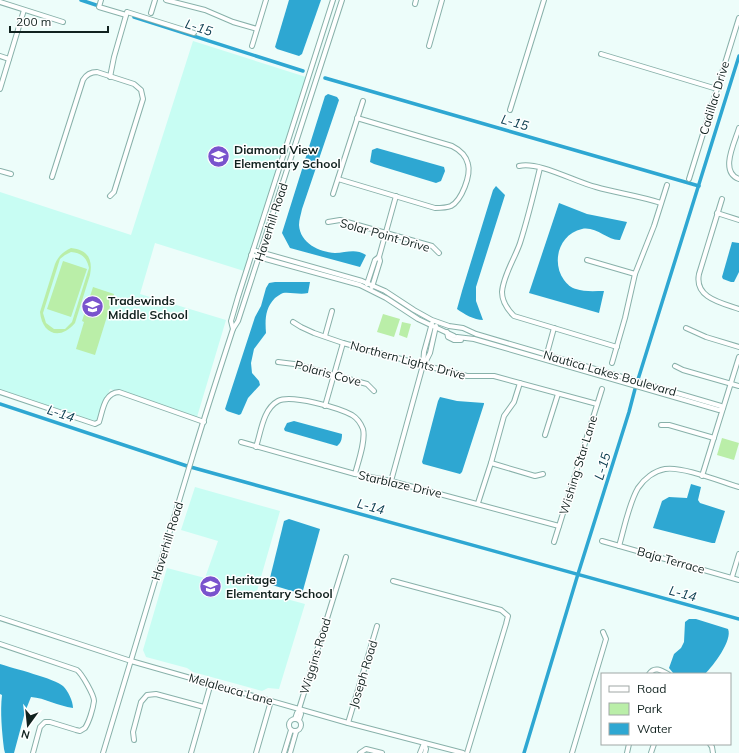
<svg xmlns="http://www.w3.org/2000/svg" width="739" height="753" font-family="Mulish,sans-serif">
  <rect width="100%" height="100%" fill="#edfdfa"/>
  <g fill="#c8fdf3">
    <path d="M193,41L306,77L244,271L155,243L140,294L226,320L197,417L110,389L98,422L0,390V192L131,235Z"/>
    <path d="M195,487L280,511L257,591L305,604L279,689L268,688L262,691L193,672L187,668L146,657L143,650L167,568L205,578L218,541L181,530Z"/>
  </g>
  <g fill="#baeea8" fill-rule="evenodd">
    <path d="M71,248C88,250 93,259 90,275L75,323C60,341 42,334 40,312L55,264C59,255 63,252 71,248ZM71,252C82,253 87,258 89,268L72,322L65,329H54L46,323L43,313L60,259L65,255Z"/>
    <path d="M63,261L87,269L71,317L47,309Z"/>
    <path d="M93,287L114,294L95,355L76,349L84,322L82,321Z"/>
    <path d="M383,314L400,319L394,337L377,332Z"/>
    <path d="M402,322L411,324L407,338L399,335Z"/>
    <path d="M722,438L739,443L734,460L717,455Z"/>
  </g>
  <g fill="#2ea7d2">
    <path d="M289,0H321L302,54L299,56L277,49L275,47Z"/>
    <path d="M328,94L337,97L339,100L302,209C301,214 299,220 299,225C300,243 319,252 335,253C346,253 355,248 366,255L360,267L290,248L282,233L325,96Z"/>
    <path d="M377,148L444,167L445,171L441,181L436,183L374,164L370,162L372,150Z"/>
    <path d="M496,186L505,195L476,287V301L483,320C474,320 464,314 457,309L462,291L493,190Z"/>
    <path d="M559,203L587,214L627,222L620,240C608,241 596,226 582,229C559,234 551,262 564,280C567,284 571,288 576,289C584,292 595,291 604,291L599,313L529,293Z"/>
    <path d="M732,242L739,243V272L734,282H731L723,279L722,277Z"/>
    <path d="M275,282H310L308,293C300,295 291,292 283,293C280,294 278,296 275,298C265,308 265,320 266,333L254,349L251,363L252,373L259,381L260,385L248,398L241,414L239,415L227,411L225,409L255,317L261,306L266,288L269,283Z"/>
    <path d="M440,397L457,401L484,403V404L462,472L460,474L423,464L422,462L438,401Z"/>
    <path d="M294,421L342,434C342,439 341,443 337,446L285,431L284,429L287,423Z"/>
    <path d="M691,484L701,487L698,500L700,503L725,511L715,543H712L653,528L662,501L669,497L687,498Z"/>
    <path d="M289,519L320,529L302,594L272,585L269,582L284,521Z"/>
    <path d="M689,619H696L728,629C733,640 713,666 705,674H674L669,668L674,654L681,648L684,642L685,622Z"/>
    <path d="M0,664C12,668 56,679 63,686C68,691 73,701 73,708C58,706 45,698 31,697L25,712L14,753H5L4,749C2,732 0,712 2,695L0,694Z"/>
  </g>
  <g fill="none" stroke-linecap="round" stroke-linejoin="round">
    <g stroke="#2ea7d2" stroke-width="3.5">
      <path d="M81,0L96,5"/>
      <path d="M134,17L303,71"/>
      <path d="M325,78L699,186"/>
      <path d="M0,404L187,466L739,619"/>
      <path d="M524,753L578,574L629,412L635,389L739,56"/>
    </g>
    <defs>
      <g id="minor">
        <path d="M101,0L99,7L126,15"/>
        <path d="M166,0L205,10L233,22L257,29"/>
        <path d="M0,2L63,22"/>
        <path d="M415,4L416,0"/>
        <path d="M151,13L155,0"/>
        <path d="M252,46L266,0"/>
        <path d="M429,46L442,0"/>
        <path d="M601,54L717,89"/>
        <path d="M0,56L9,59"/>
        <path d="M110,77L114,57L127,12L194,33"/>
        <path d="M0,89L24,10"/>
        <path d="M510,110L544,0"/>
        <path d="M739,128C735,142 719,172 739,179"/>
        <path d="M519,166C539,161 575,182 596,187C617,193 640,196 661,203"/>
        <path d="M540,168C534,193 528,218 520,243C515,258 503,276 502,292C502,302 507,309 514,316L617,347"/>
        <path d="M0,171L11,174"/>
        <path d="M52,177L83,80C86,75 90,72 97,72L134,84L141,90L143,99L114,192L110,196"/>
        <path d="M338,179L435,208C441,208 446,208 451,206C462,200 471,175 468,164C466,155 460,150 452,146L357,118"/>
        <path d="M689,179L739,18"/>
        <path d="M333,194L363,101"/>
        <path d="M722,199L699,274C694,298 722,303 739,309"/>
        <path d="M717,213L739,220"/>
        <path d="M328,222L340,220L432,246L439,253"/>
        <path d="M253,250L362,281L385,291L414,310L432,320L449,326L463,328L476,334L721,406L723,408"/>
        <path d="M251,255L360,285L386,298L418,319L454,336"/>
        <path d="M587,260L635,274"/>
        <path d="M367,284L375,260L379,257L396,196"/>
        <path d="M372,287L380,261L379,257"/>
        <path d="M293,322L301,327L314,333L343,343L423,365L467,376H494L597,404"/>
        <path d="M686,328L706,337L739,347"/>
        <path d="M233,329L231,321L238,297L333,0"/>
        <path d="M447,332L448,337L454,340H461"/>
        <path d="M325,336L332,311"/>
        <path d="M457,337L474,339L719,410L723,408"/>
        <path d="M546,357L554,328"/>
        <path d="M278,362L294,364L367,384L374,391"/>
        <path d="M425,363L430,353L436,326"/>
        <path d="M612,363L625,318L635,274L654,226L667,185"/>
        <path d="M675,366L683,370L739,386"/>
        <path d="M0,392L95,424L99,422C103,410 104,393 119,392L204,422"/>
        <path d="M325,406L343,343"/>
        <path d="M661,425H669L714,438"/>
        <path d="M545,435L558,394"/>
        <path d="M241,442L355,474L391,481L559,526"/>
        <path d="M256,447C261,432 263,409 278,401C291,394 339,408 352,415C357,418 361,424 363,429C366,441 358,462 355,474"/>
        <path d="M491,463L535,476L543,474"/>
        <path d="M702,476L739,357"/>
        <path d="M391,481L423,365L424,352L432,323"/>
        <path d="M478,503L491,463L504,416L514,402L520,383"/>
        <path d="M602,541L739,580"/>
        <path d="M554,542L602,389"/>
        <path d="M619,546C624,529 629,503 638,488C644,479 654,471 665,469C682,466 722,482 739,487"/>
        <path d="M732,577L739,554"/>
        <path d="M393,581L501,610L508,616L506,624L467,753"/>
        <path d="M0,618L131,661L348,723L463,753"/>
        <path d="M0,644L77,670C82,674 94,695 94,701C93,709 89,722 85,728L80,731L76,730L50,722H45L40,727L33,753"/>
        <path d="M649,674C654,666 661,670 668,674"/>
        <path d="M299,709L346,557"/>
        <circle cx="295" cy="725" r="6"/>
        <path d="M295,719L297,713L300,709L301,714L299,720"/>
        <path d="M348,723L377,626"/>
        <path d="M134,740L133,732L141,702L147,695L156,694L204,707"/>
        <path d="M424,743L426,749L425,753"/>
        <path d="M710,744L712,747L713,753"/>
        <path d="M103,753L192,458C205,415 219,372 233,329L238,321L342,0"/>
        <path d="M191,753L211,683"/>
        <path d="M256,753L271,701"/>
        <path d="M284,753L291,730"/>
        <path d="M290,753L296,732"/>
        <path d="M360,753L366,749L382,753"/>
        <path d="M420,753L424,743"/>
        <path d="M572,753L606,639L603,632"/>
        <path d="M627,753L629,744"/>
        <path d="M651,753L654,744"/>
      </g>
    </defs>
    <use href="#minor" stroke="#88b1aa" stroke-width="6"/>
    <use href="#minor" stroke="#fff" stroke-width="4"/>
  </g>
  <defs>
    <symbol id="school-disc" viewBox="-11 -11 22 22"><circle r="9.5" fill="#7953cd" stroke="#fff"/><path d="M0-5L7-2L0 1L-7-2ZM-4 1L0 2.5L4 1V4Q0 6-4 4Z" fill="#fff"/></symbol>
  </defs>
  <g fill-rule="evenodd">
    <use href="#school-disc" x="206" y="144" width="25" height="25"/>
    <use href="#school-disc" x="80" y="294" width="25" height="25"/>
    <use href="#school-disc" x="198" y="574" width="25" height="25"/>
  </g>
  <g text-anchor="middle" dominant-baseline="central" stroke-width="3" stroke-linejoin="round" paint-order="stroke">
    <g font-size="12" fill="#11221f" stroke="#fff">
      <text transform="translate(714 98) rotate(-73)">Cadillac Drive</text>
      <text transform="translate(271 222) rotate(-72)">Haverhill Road</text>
      <text transform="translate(385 235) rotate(16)">Solar Point Drive</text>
      <text transform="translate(408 360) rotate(15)">Northern Lights Drive</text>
      <text transform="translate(328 373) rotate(15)">Polaris Cove</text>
      <text transform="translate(610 373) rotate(16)">Nautica Lakes Boulevard</text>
      <text transform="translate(578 465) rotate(-73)">Wishing Star Lane</text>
      <text transform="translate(400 484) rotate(13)">Starblaze Drive</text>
      <text transform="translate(167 541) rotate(-73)">Haverhill Road</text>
      <text transform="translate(671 560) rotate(16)">Baja Terrace</text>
      <text transform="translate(315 656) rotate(-73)">Wiggins Road</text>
      <text transform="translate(363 674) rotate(-73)">Joseph Road</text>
      <text transform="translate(231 689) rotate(16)">Melaleuca Lane</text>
    </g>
    <g font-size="12" font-weight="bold" fill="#11221f" stroke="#fff" text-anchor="start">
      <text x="234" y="149">Diamond View<tspan x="234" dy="14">Elementary School</tspan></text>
      <text x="108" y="300">Tradewinds<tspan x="108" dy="14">Middle School</tspan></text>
      <text x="226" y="579">Heritage<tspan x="226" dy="14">Elementary School</tspan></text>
    </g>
    <g font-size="13" font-style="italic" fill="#0e4052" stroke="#fff">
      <text transform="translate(199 27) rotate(18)">L-15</text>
      <text transform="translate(515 122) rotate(16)">L-15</text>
      <text transform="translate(61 413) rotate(18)">L-14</text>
      <text transform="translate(602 466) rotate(-73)">L-15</text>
      <text transform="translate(371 506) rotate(15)">L-14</text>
      <text transform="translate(683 593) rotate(15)">L-14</text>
    </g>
  </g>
  <rect x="601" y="673" width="130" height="72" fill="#ffffff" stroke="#a0a7a5"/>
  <rect x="609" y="686" width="20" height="6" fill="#ffffff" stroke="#a0a7a5"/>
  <text x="637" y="693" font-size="12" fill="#11221f">Road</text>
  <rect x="609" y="703" width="20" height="12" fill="#baeea8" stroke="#a0a7a5"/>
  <text x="637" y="713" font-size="12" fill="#11221f">Park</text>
  <rect x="609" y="723" width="20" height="12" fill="#2ea7d2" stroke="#a0a7a5"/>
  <text x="637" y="733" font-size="12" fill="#11221f">Water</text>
  <g transform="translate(28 725) rotate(195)" stroke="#ffffff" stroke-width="3" paint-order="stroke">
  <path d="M0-3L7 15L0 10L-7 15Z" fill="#11221f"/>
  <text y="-6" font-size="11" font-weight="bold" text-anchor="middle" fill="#11221f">N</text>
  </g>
  <path d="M10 26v6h98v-6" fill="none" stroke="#11221f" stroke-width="2"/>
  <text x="16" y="26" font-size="12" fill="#11221f" stroke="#ffffff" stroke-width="3" paint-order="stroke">200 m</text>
</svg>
